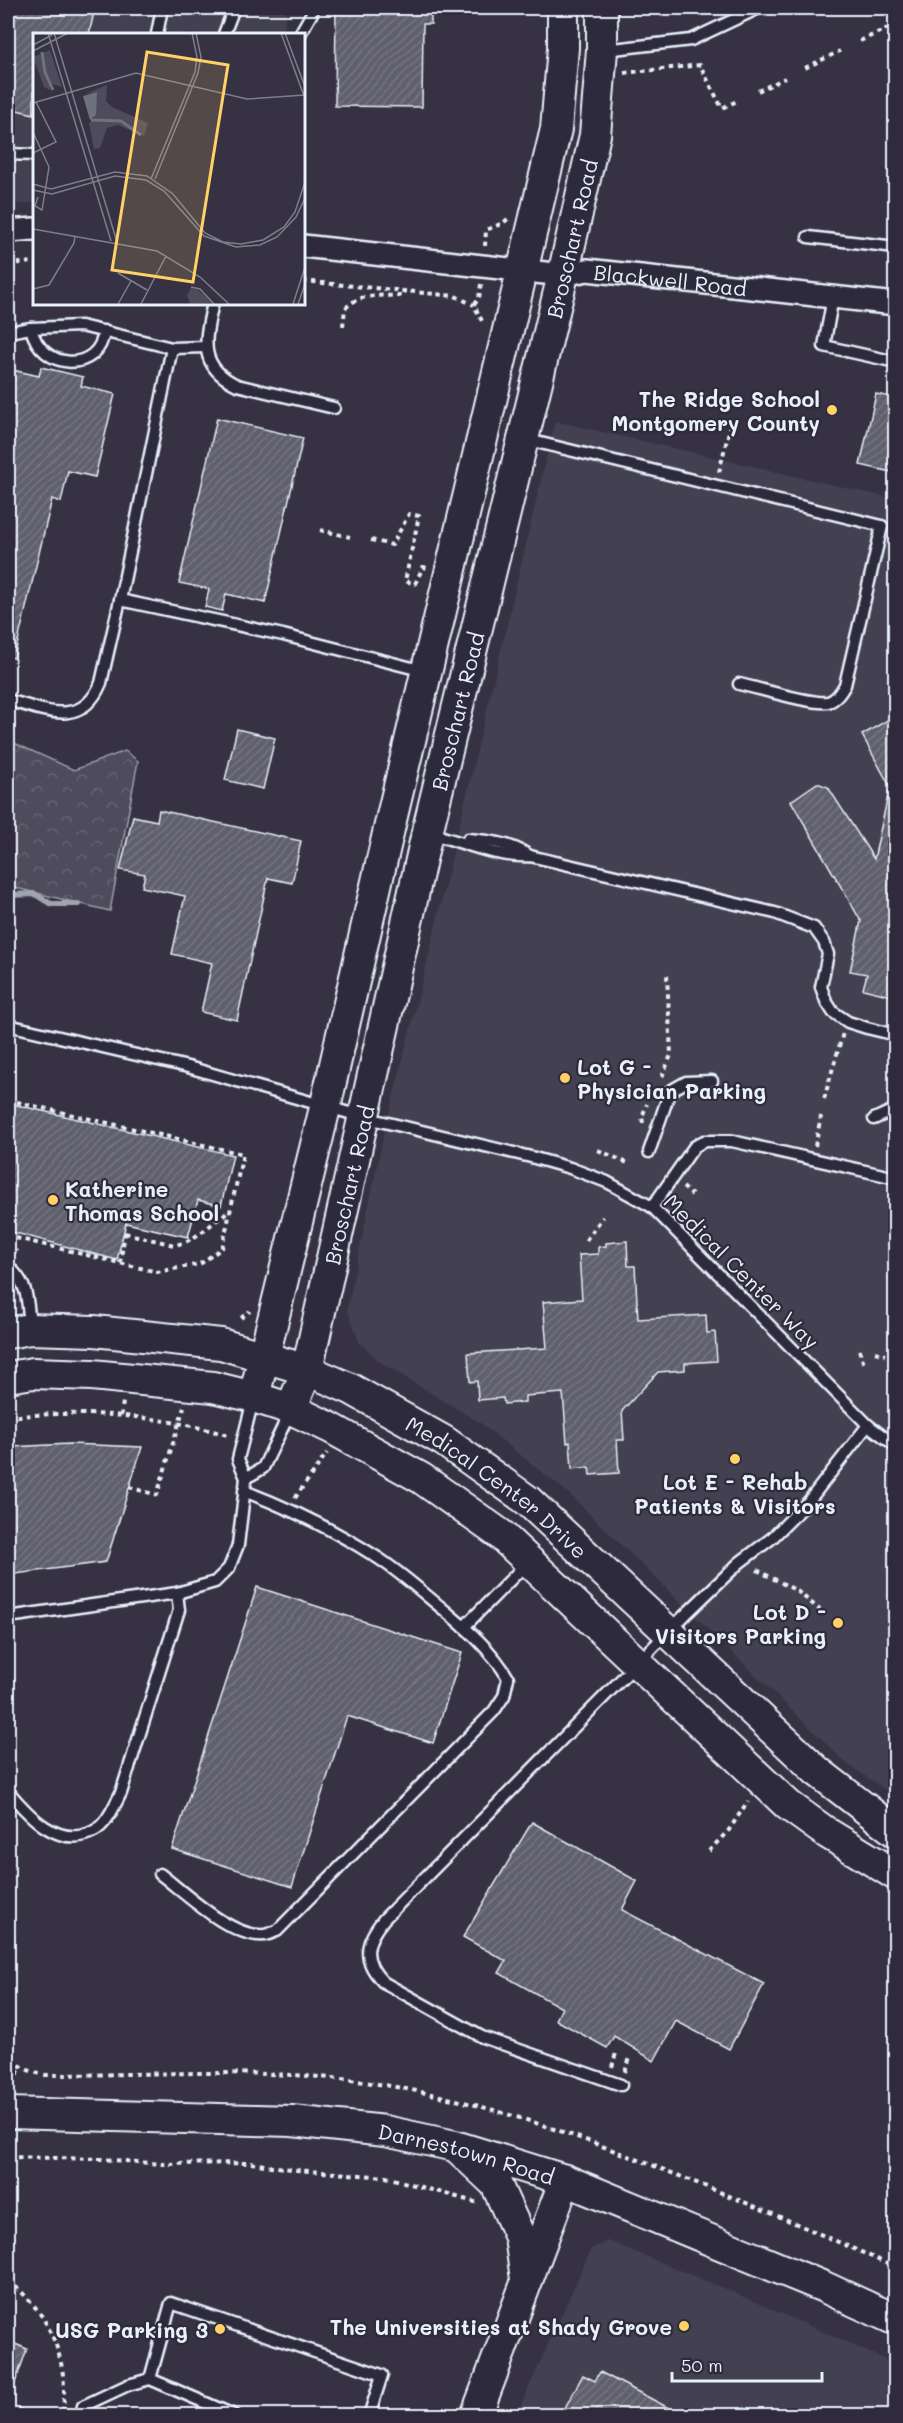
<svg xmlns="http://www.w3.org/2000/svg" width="903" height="2423" font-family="Mali,sans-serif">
  <defs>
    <pattern id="forest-crowns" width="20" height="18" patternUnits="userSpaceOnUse" patternTransform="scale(1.5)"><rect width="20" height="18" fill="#4d4b5c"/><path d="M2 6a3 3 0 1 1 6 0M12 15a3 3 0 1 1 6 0" fill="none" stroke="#676574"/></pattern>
    <pattern id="building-hatch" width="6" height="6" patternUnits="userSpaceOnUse" patternTransform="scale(1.5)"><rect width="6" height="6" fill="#605e6e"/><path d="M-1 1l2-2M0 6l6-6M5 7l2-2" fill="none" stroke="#777683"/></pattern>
  </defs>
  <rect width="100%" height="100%" fill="#363244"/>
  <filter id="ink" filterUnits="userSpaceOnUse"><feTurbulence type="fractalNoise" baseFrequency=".0167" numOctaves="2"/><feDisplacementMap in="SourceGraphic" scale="12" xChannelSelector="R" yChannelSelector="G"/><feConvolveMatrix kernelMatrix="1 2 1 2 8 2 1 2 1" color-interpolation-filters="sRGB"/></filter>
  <g filter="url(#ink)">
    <g fill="#433f51">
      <path d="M8,8H286L284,34H34V203L8,205Z"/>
      <path d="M555,421L895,499V1796L847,1764L568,1493L480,1423L380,1362L359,1342L347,1309L383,1138L427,962Z"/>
      <path d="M609,2241L733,2292L895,2364V2415L516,2416L591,2249Z"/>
    </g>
    <path fill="url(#forest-crowns)" stroke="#9a9eaa" stroke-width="1.5" d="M14,743L74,770L125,751L138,761L110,911L8,886V744Z"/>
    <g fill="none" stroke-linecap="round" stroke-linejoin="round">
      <path stroke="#a0a4af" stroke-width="6" d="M8,895L35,894L51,904H78"/>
    </g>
    <g fill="url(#building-hatch)" stroke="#e8f1f8" stroke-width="1.5">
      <path d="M8,8H95L89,34H34V114L8,108Z"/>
      <path d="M336,8H431V24H423L422,107L335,106Z"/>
      <path d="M41,367L83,377L81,386L115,394L95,477L68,471L61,502L52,499L14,658L8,657V369L39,376Z"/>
      <path d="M876,394L896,398V473L860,465Z"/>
      <path d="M217,418L303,438L265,603L226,594L222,611L205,607L209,589L179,583Z"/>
      <path d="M896,715V997L863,989L867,974L850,971L861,921L791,801L817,783L828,787L874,859L889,791L893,792L862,735Z"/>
      <path d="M237,729L275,738L263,789L225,780Z"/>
      <path d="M159,810L301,841L292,883L268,878L237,1020L201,1012L212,963L172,954L185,896L142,887L145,874L120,870L133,816L157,821Z"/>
      <path d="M8,1103L233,1155L221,1206L198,1200L188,1237L126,1223L117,1260L8,1231Z"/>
      <path d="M627,1241L628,1266H635L638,1319L706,1315L707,1333L715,1332L717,1361L685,1363V1370L658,1372L622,1411L624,1440H617L619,1473L590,1475L589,1467L572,1469L570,1442L567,1443L563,1393L525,1396V1402L504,1404L503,1398L478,1400L477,1381L470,1382L468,1353L547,1348L543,1302L582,1299L579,1255L598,1254V1247L606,1246V1243Z"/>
      <path d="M70,1444L142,1447L106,1562L8,1575V1447Z"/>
      <path d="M257,1587L462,1653L433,1743L347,1716L292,1887L172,1849Z"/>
      <path d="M532,1822L637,1881L622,1910L764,1984L729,2049L676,2021L654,2061L614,2036L607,2048L556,2020L562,2008L499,1973L506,1961L463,1937Z"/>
      <path d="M8,2341L27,2349L10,2397L8,2396Z"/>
      <path d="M600,2372L682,2415H561L583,2375L595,2381Z"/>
    </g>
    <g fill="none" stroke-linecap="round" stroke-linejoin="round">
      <defs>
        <g id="lane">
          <path d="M157,34L162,8"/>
          <path d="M224,34L234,8"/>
          <path d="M300,34L312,13V8"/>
          <path d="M605,50L691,40L759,8"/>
          <path d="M8,154L34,155"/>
          <path d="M808,237L896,247"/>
          <path d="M833,297L824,346L896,362"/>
          <path d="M213,303C205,339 197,366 237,385L334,408"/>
          <path d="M31,328C41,372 100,373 104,331"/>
          <path d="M8,332L31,328L81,326L172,348L120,600L283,635L424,671"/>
          <path d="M172,348L206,347"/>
          <path d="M524,439L882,526L845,685C841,692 836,700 828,702C813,705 758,688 739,684"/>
          <path d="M8,700C44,710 82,729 101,683L120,600"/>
          <path d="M428,833C462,841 494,858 530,856L775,913L814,928L824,942L828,954L821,987L826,1001L833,1012L848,1022L867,1028L896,1035"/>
          <path d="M468,839C491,841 510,843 530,856"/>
          <path d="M8,1025L188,1067L363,1117L531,1157L570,1168L607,1182L652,1207L868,1425L896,1446"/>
          <path d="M874,1119L896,1109"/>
          <path d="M649,1152L670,1091L686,1082L712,1081"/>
          <path d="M652,1207L694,1147L704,1141H732L896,1178"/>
          <path d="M8,1266C29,1285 27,1299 30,1326"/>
          <path d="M246,1478L263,1468L291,1410"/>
          <path d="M8,1617L177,1593L215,1582L229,1568L238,1545L246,1478L238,1459L253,1400"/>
          <path d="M464,1627L527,1563"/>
          <path d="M8,1791C28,1815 59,1850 94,1831C107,1824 114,1806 121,1793L179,1610L177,1593"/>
          <path d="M160,1874C185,1893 231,1938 264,1935C268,1935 273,1932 277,1931L494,1711L504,1696L508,1678C493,1651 467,1629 443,1609C422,1592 401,1573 378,1558C336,1531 291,1509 244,1491"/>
          <path d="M621,2085L482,2037L383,1982C361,1959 365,1942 384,1919L687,1613L739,1563L772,1538L808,1502L868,1425"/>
          <path d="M150,2379L171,2303L382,2375L369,2416"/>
          <path d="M81,2416L83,2406L128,2385L150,2379L236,2416"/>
        </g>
        <g id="street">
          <path d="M8,231L34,229"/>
          <path id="s1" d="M303,246L563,275L587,270L896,304"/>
        </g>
        <g id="secondary">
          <path id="s2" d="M8,1333L30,1329L94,1331L221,1344L307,1370L351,1389L444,1441L527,1500L817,1771L896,1832"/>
          <path d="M8,1377L33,1373L92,1375L213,1387L254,1397L291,1409L331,1428L421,1478L500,1534L788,1805L827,1833L896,1875"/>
          <path d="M254,1397L325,1108L392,816L556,129L563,48V8"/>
          <path id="s3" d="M291,1409L307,1370L427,833L563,275L595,135L602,50V8"/>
          <path id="s4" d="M8,2113L292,2121L385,2131L455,2146L565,2180L824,2287L896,2320"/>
          <path d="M460,2150L496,2184L520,2237L526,2279"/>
          <path d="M476,2416L565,2180"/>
        </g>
      </defs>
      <use href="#lane" stroke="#e8f1f8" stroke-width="15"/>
      <use href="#street" stroke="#e8f1f8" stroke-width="26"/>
      <use href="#secondary" stroke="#e8f1f8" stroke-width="34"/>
      <g stroke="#e8f1f8" stroke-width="4" stroke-dasharray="4.5 4.5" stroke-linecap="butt">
        <path d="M860,41L888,28"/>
        <path d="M805,68L840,51"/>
        <path d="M624,73L700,65L722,108L737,101"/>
        <path d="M758,91L785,78"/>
        <path d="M485,246L486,230L503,223L509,218"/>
        <path d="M8,264L34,262"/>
        <path d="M303,281L455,296L474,305"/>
        <path d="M481,284L479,298L474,305L483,323"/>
        <path d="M343,326L345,309C359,292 383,296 403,296L404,291"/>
        <path d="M719,472L731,423"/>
        <path d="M320,530L350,537"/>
        <path d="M371,540L392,545L409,514L419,516L405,581L415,584L423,567L428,568"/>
        <path d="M662,1077L671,1055L667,975"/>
        <path d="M824,1099L843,1033"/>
        <path d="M8,1100L243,1154L222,1248L200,1264L157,1272L8,1236"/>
        <path d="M643,1123L642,1117L647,1104"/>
        <path d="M815,1146L821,1116"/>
        <path d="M598,1150L630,1164"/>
        <path d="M683,1187L692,1195"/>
        <path d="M125,1233L174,1245C196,1242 211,1222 230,1211"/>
        <path d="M586,1240L603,1217"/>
        <path d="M8,1246L17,1252"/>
        <path d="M120,1263L126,1228"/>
        <path d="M241,1318L250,1311"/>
        <path d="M859,1350L864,1364"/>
        <path d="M875,1352L885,1355"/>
        <path d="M9,1399L10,1416"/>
        <path d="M121,1416L123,1402"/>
        <path d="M8,1417C81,1410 159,1414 230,1436"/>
        <path d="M129,1487L157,1495L184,1407"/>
        <path d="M295,1498L327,1453"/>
        <path d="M757,1570L797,1591L820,1610"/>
        <path d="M709,1851L729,1830L748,1801"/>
        <path d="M8,2051C17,2067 29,2072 46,2075C141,2075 236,2069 331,2078C456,2090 572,2133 687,2179C757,2207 827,2236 896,2268"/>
        <path d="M612,2067L616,2053"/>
        <path d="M625,2072L630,2058"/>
        <path d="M8,2075L17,2074L21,2067"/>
        <path d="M896,2090L890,2103L896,2108"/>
        <path d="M8,2157L101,2159L162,2164L251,2163L297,2170L386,2177L478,2203"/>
        <path d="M8,2281C50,2311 71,2364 62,2416"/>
        <path d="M15,2416L17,2409L34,2416"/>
      </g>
      <use href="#lane" stroke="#2f2a3d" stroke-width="10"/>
      <use href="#street" stroke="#2f2a3d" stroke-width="21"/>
      <use href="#secondary" stroke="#2f2a3d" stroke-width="30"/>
    </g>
  </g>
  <g fill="#ffd166" stroke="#2f2a3d" stroke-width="2">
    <circle cx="832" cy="410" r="6"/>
    <circle cx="565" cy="1078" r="6"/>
    <circle cx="53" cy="1200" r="6"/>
    <circle cx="735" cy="1459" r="6"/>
    <circle cx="838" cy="1623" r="6"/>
    <circle cx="684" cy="2326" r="6"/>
    <circle cx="220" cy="2329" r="6"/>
  </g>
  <g text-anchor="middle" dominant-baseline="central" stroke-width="4.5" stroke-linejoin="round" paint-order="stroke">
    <g font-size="21" fill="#e8f1f8" stroke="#2f2a3d">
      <text stroke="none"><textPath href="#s3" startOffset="1204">Broschart Road</textPath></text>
      <text stroke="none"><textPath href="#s1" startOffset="370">Blackwell Road</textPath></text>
      <text stroke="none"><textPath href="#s3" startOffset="718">Broschart Road</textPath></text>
      <text stroke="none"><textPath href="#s3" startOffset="232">Broschart Road</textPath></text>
      <text transform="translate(742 1271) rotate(45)">Medical Center Way</text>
      <text stroke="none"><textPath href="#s2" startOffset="528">Medical Center Drive</textPath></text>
      <text stroke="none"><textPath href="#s4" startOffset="462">Darnestown Road</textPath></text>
    </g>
    <g font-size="21" font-weight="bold" fill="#e8f1f8" stroke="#2f2a3d" text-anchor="end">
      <text x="820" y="398">The Ridge School<tspan x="820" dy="24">Montgomery County</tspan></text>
      <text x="577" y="1066" text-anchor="start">Lot G -<tspan x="577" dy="24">Physician Parking</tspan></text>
      <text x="65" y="1188" text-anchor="start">Katherine<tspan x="65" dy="24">Thomas School</tspan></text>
      <text x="735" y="1481" text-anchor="middle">Lot E - Rehab<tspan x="735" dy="24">Patients &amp; Visitors</tspan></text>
      <text x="826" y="1611">Lot D -<tspan x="826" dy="24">Visitors Parking</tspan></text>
      <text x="672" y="2326">The Universities at Shady Grove</text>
      <text x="208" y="2329">USG Parking 3</text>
    </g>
  </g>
  <g transform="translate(33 33)">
    <rect width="272" height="272" fill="#363244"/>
    <path d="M17,17L29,54L19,51L17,57L11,54L0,24ZM74,52L73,68L79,74L115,90L111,103L85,92L74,95L67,115L61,116L56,90L60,87L64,59L52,61ZM158,255L165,257L180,270L157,271L154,262Z" fill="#4d4b5c"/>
    <path d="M64,59L63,82L57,87L50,63Z" fill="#70717f"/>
    <path fill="none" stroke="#70717f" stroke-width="3" d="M9,19L12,39L20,57M58,87L88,88L108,102"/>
    <path fill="none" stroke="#7d7e8c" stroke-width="1.5" d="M15,0L78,208M21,0L84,209M248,0L271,63M252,0L272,54M0,12L19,2M0,18L35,0M0,70L103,40L214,66L272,62M0,99L16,134L9,177L2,173L5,164M0,120L23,109L3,69M118,146L162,39L164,24L159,0M122,146L165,40L168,24L163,0M0,151L18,156L82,139L114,143L140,161L172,200L190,209L208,211L230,207L251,194L262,179L272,149M0,157L19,161L82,143L113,147L131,158L171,203L203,214L227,212L244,204L263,184L272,165M0,196L124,218L167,244L196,271M85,240L114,257M158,254L167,256L181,271M0,256L16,252L41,210L42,203M85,271L98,248M108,271L133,223M260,271L272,234M265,271L272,251"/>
    <path fill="#ffd166" fill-opacity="0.15" stroke="#ffd166" stroke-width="3" d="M114,19L195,32L160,249L79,237Z"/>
    <rect width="272" height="272" fill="none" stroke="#e8f1f8" stroke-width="3"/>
  </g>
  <rect width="903" height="2423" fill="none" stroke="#2f2a3d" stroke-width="30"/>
  <rect x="15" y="15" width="873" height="2393" fill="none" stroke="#e8f1f8" stroke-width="2" filter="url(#ink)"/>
  <path d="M672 2372v9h150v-9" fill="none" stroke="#e8f1f8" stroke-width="3"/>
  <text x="681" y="2372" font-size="18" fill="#e8f1f8" stroke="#2f2a3d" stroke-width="4.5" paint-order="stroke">50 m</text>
</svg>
